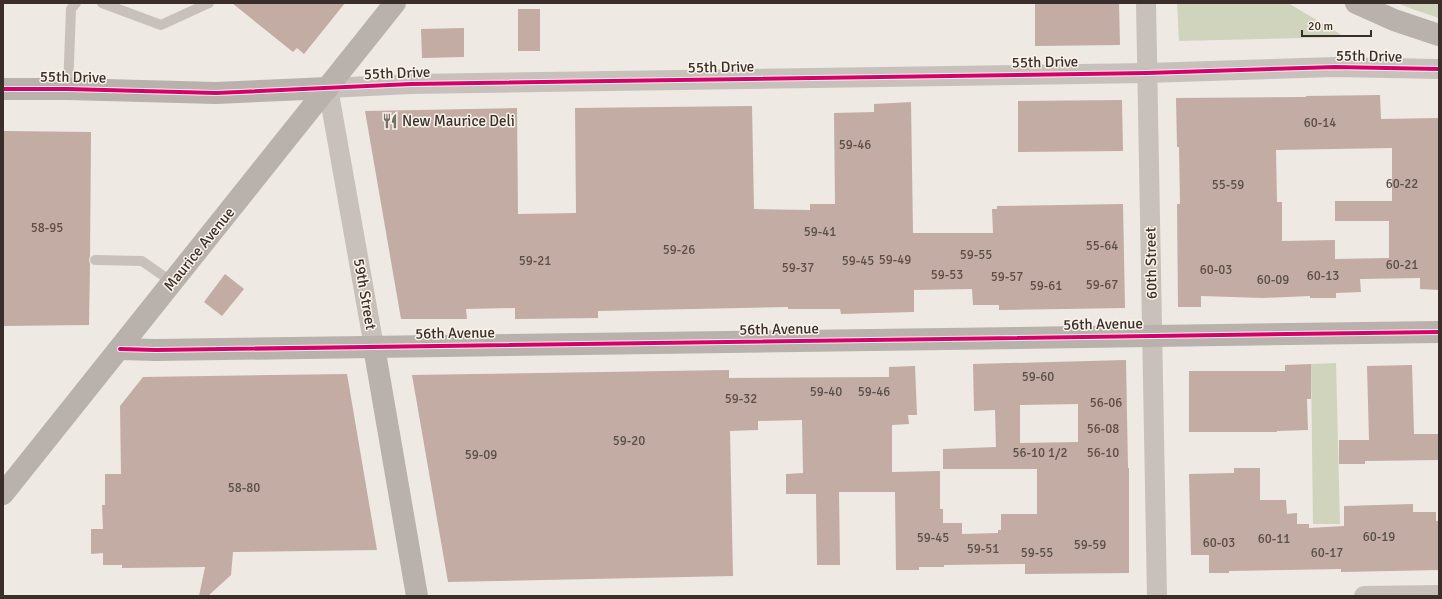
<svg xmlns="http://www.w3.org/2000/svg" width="1442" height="599" font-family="Signika,sans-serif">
  <rect width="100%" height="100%" fill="#eee9e3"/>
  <g fill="#d0d4bc">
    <path d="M1177,3H1288L1345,37L1179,41Z"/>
    <path d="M1397,3H1439V18L1415,10Z"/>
    <path d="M1336,363L1340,524H1313L1311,364Z"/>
  </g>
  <g fill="#c2aca4" fill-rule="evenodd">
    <path d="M232,3H345L304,54L297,48L293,52Z"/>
    <path d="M1035,3H1119L1120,45L1035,46Z"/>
    <rect x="518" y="9" width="22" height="42"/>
    <path d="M464,28V57L422,58L421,29Z"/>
    <path d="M1380,95L1381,119L1439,118V290L1420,289V278L1360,279L1361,292L1336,293V298H1310V296L1263,298L1201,296V307H1178L1177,204H1180L1179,147H1177L1176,98L1306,97V96ZM1392,148V201H1335V221H1389V258L1335,259V240L1282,241V202H1277L1276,150Z"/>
    <path d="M1122,100L1123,151L1018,152V101Z"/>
    <path d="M911,102L913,233H993L992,209H997V206L1123,204L1125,308L999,310V305H973L972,289L914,290V312L841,314L840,309H788V307L598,311V318L515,319V308L466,309L467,319H401L365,111L517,108L518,214L576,213L575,108L752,106L754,209L810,210V204H835L834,113L874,112V104Z"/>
    <path d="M3,131L91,132L90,256L89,260L90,264L89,325L3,326Z"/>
    <path d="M225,274L244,289L222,316L204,302Z"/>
    <path d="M1126,360L1128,468H1129V573L1025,574V564L944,565V567H919V570H896L895,492H839L840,565H817L816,494H786V474L803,473L802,420L758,421V430L730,431L733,576L448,582L412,375L729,370V378L889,377V367L915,366L917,415H908L909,424L892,425V472L940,471V509H943V523H962V534L998,533V530H1001V514H1037V469H943V449L996,447L995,410L974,411L973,364ZM1078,404V442L1020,443V405Z"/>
    <path d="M1311,364V399H1307L1308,430L1277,431V432H1189V371H1285V365Z"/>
    <path d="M1412,365L1414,434H1439V460L1365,461V464H1339V440H1369L1367,366Z"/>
    <path d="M347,374L377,550L233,552L231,575L208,596H199L205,567L122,568V565H103V553L91,554V529H103L102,505H105V474H121L120,406L143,377Z"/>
    <path d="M1234,468H1260V500H1286L1287,514L1297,513V524H1309V528L1344,526V506L1413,504V512H1436V521H1439V570L1341,572V569L1229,571V573H1209V555H1191L1189,474L1234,473Z"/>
  </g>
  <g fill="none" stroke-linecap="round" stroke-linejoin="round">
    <g stroke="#c8c1bb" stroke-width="10">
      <path d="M102,3L161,25L209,3"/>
      <path d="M68,89L71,9L76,3"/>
      <path d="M95,260L142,261L172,282"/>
    </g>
    <g stroke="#c8c1bb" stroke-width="20">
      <path d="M1146,3L1157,596"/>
      <path d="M374,347L328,88L411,84L1147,73L1335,67L1439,69"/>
      <path d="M1364,596L1439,595"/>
    </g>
    <g stroke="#b8b1ac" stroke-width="22">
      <path d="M1356,3L1394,20L1439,35"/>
      <path d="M3,89H68L216,93L328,88"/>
      <path d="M374,347L417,596"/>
      <path d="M120,349L156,350L1439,332"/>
      <path d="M3,494L395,3"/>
    </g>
    <defs>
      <g id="cycleway">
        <path d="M3,89H68L216,93L411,84L1147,73L1335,67L1439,69"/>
        <path d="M120,349L156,350L1439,332"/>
      </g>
    </defs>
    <use href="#cycleway" stroke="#faf3ea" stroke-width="6"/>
    <use href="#cycleway" stroke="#d6006c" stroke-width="4"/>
  </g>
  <defs>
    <symbol id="restaurant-bare" viewBox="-9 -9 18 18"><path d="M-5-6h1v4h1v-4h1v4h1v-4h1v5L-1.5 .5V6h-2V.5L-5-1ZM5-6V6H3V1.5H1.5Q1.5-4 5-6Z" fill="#786f6a" stroke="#faf3ea" stroke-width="2.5" paint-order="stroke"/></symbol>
  </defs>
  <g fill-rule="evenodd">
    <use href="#restaurant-bare" x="379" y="110" width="22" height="22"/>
  </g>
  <g text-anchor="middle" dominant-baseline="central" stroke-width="3" stroke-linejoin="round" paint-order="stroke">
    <g font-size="13" fill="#5b4e48">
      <text x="1320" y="123">60-14</text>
      <text x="855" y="145">59-46</text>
      <text x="1402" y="184">60-22</text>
      <text x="1228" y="185">55-59</text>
      <text x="47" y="228">58-95</text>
      <text x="820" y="232">59-41</text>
      <text x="1102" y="246">55-64</text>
      <text x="679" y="250">59-26</text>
      <text x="976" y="255">59-55</text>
      <text x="895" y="260">59-49</text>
      <text x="535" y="261">59-21</text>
      <text x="858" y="261">59-45</text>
      <text x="1402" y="265">60-21</text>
      <text x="798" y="268">59-37</text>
      <text x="1216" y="270">60-03</text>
      <text x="947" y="275">59-53</text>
      <text x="1323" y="276">60-13</text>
      <text x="1007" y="277">59-57</text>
      <text x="1273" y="280">60-09</text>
      <text x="1102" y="285">59-67</text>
      <text x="1046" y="286">59-61</text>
      <text x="1038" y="377">59-60</text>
      <text x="826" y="392">59-40</text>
      <text x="874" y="392">59-46</text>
      <text x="741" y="399">59-32</text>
      <text x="1106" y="403">56-06</text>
      <text x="1103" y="429">56-08</text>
      <text x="629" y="441">59-20</text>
      <text x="1040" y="453">56-10 1/2</text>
      <text x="1103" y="453">56-10</text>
      <text x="481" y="455">59-09</text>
      <text x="244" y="488">58-80</text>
      <text x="1379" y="537">60-19</text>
      <text x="933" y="538">59-45</text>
      <text x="1274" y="539">60-11</text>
      <text x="1219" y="543">60-03</text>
      <text x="1090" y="545">59-59</text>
      <text x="983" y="549">59-51</text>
      <text x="1037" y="553">59-55</text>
      <text x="1327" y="553">60-17</text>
    </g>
    <g font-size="15" fill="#392e29" stroke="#faf3ea">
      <text transform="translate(1369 56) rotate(1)">55th Drive</text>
      <text transform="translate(1045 62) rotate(-1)">55th Drive</text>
      <text transform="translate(721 67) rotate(-1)">55th Drive</text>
      <text transform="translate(397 73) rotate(-2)">55th Drive</text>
      <text transform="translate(73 77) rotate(1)">55th Drive</text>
      <text transform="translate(199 249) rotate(-51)">Maurice Avenue</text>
      <text transform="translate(1151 263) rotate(-91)">60th Street</text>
      <text transform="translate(365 294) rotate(80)">59th Street</text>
      <text transform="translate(1103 324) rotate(-1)">56th Avenue</text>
      <text transform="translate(779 329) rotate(-1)">56th Avenue</text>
      <text transform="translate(455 333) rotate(-1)">56th Avenue</text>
    </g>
    <g font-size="15" fill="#392e29" stroke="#faf3ea" text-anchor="start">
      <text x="402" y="121">New Maurice Deli</text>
    </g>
  </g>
  <rect width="1442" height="599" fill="none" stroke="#392e29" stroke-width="8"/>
  <path d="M1302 30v6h69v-6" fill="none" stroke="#392e29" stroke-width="2"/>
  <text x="1308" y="30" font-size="12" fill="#392e29" stroke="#faf3ea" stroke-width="3" paint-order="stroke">20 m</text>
</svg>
